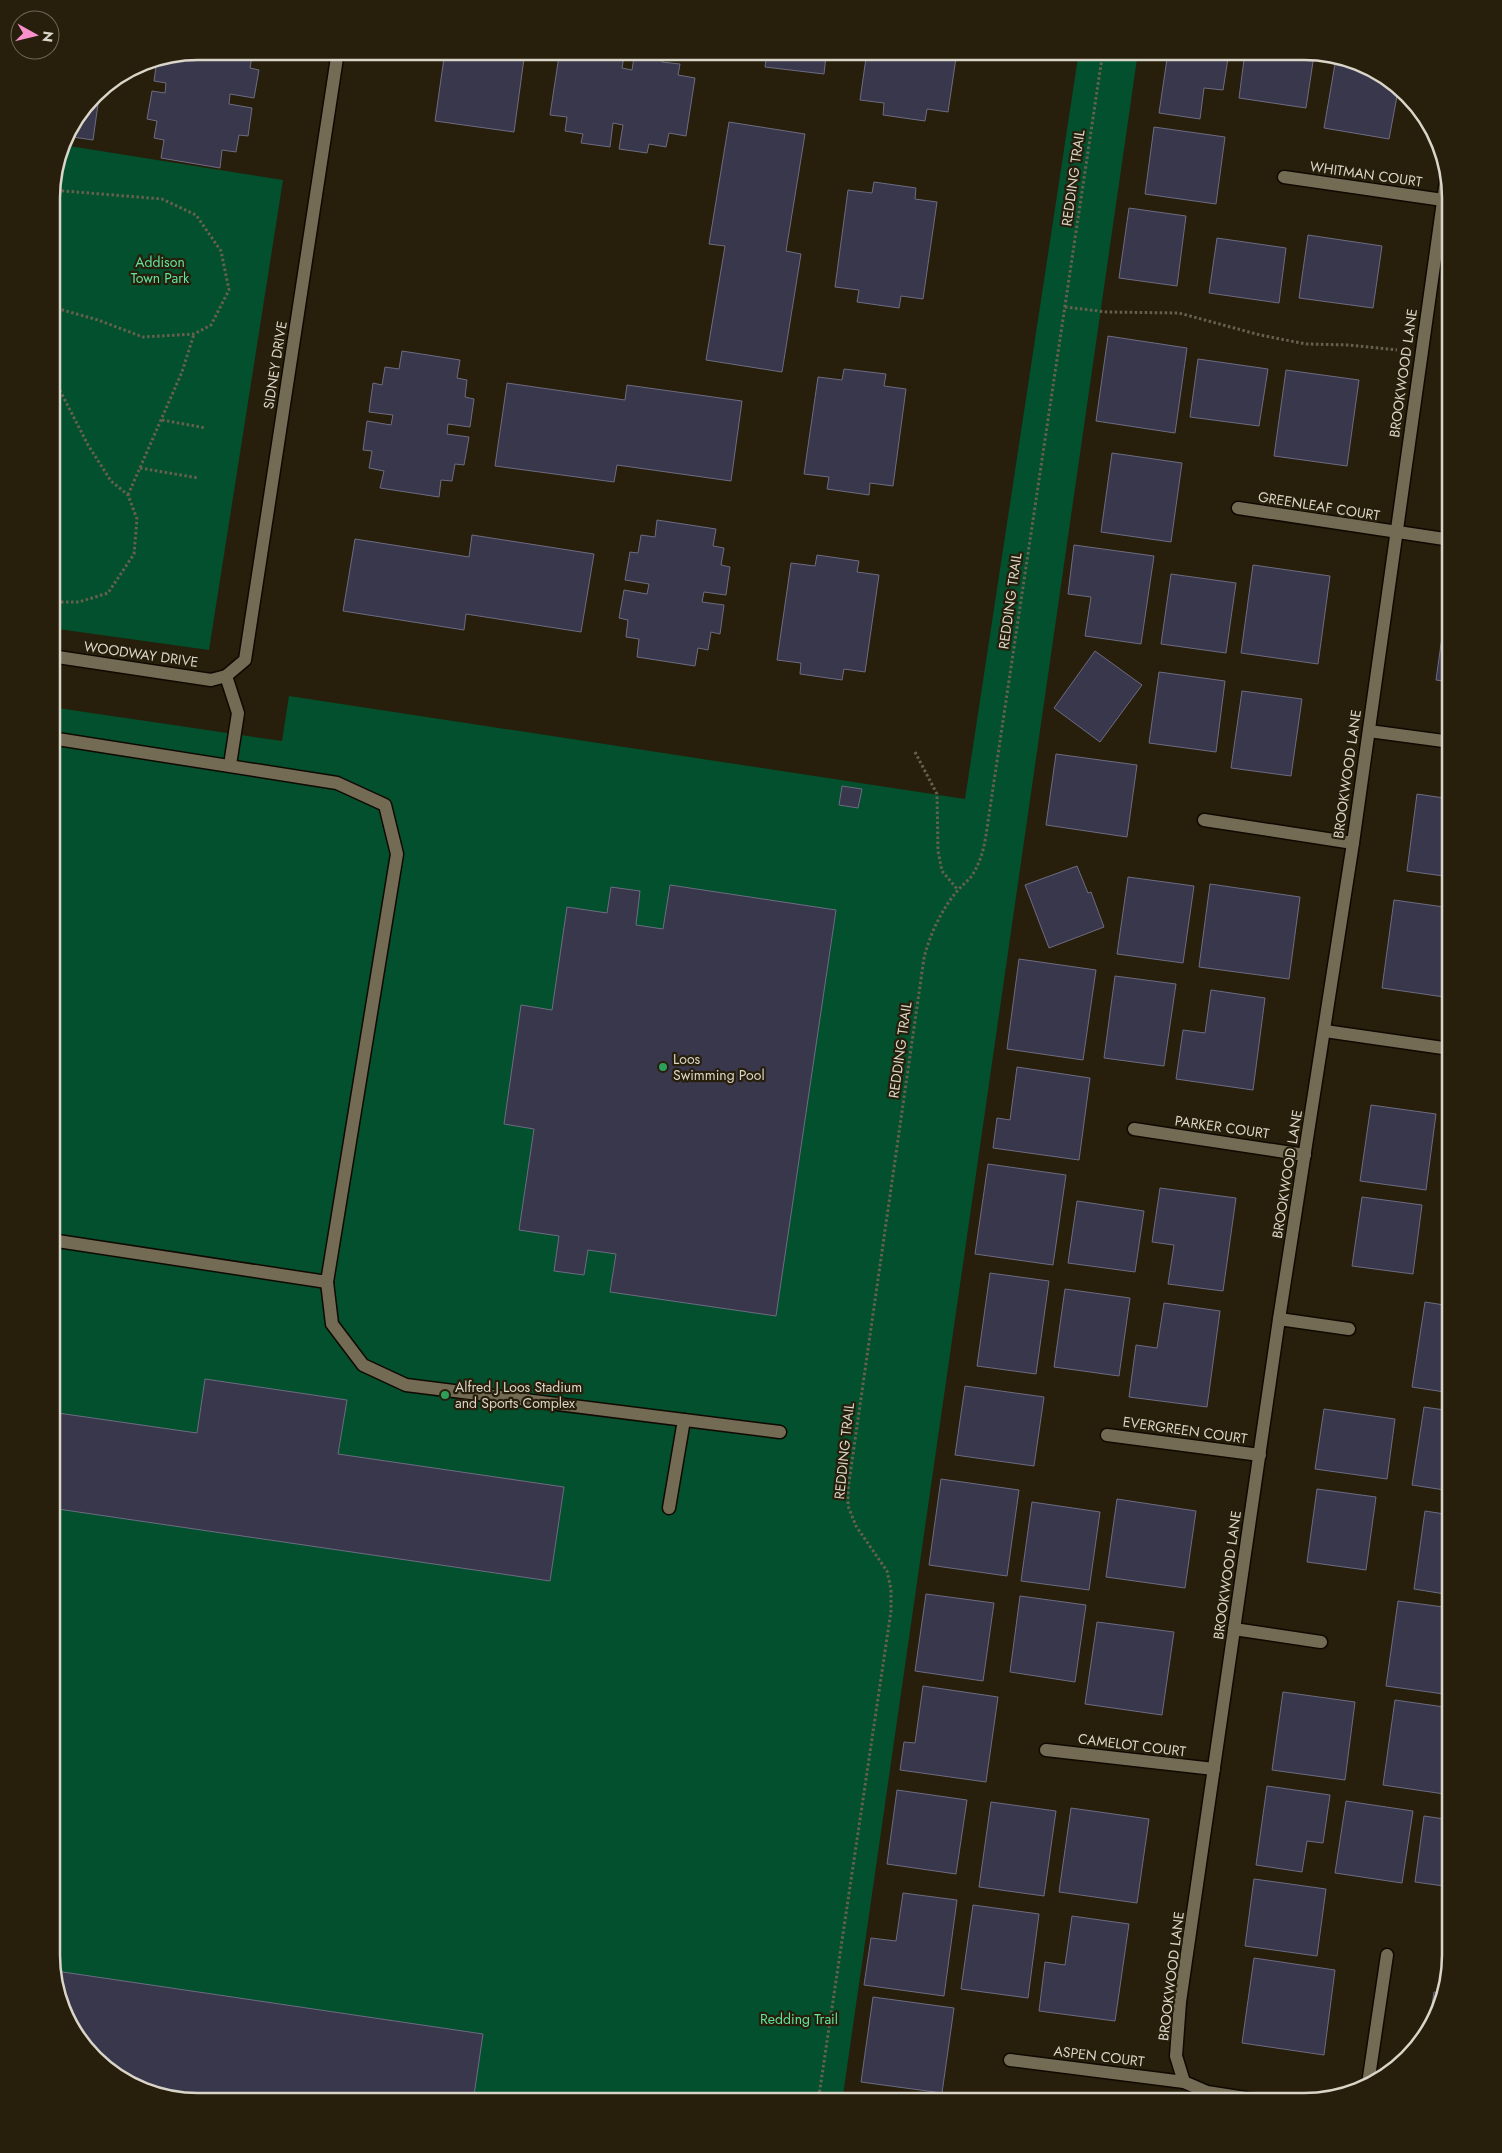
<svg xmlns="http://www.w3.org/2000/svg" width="1502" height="2153" font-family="Jost,sans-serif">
  <rect width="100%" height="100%" fill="#271f0b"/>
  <g fill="#03502e">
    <path d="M1079,51L1138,52L842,2102L189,2101L124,2082L71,2029L51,1955V707L282,741L289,696L965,799Z"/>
    <path d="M63,145L283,180L209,650L51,628L52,189Z"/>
  </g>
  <g fill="#39374b" stroke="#6d6b82">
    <path d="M198,51H253L250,68L259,70L254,98L230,94L229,104L252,108L248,136L239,135L236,152L222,150L220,168L161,158L164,140L154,138L157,121L147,119L152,91L165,93L166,83L154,81L157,59Z"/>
    <path d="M445,51H525L514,132L435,121Z"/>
    <path d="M578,51H625L622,68L632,70L635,51L664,52L662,62L680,64L678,75L695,78L686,136L669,133L666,147L649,144L647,153L619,149L623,125L613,123L610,147L581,143L583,134L565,131L567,117L550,115L559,56L576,59Z"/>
    <path d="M767,51H837V57L826,56L824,74L765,67Z"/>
    <path d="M867,51H957L948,112L927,109L925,121L883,115L884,103L860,100Z"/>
    <path d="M1168,52H1229L1223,90L1204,88L1200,119L1159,113Z"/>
    <path d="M1245,52H1290L1314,55L1306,108L1239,98Z"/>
    <path d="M1336,58L1378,71L1398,91L1389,139L1324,128Z"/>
    <path d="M100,90L93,140L66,136L94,94Z"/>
    <path d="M729,122L805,134L786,251L801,254L782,372L706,360L725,246L709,244Z"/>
    <path d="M1154,127L1225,137L1216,204L1145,194Z"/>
    <path d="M874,182L916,188L915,199L937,202L923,299L901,296L899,308L857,302L859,290L835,287L848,190L872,193Z"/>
    <path d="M1129,208L1186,216L1177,286L1119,278Z"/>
    <path d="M1308,235L1382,246L1373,308L1299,298Z"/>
    <path d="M1217,238L1286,248L1279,303L1209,293Z"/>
    <path d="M1108,336L1187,348L1175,433L1096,421Z"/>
    <path d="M402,351L460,360L457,378L467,380L465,397L474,399L470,427L448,424L447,434L469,437L464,465L455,464L452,481L441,480L439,497L380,488L384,471L369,468L372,451L363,450L367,421L391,425L393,415L369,412L373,383L382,385L385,367L399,369Z"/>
    <path d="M1198,359L1268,369L1259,426L1190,417Z"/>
    <path d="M844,369L886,374L884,386L906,389L893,486L870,483L869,495L827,489L829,477L804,474L818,377L842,380Z"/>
    <path d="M1286,370L1359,380L1347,466L1274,456Z"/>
    <path d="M507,383L625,400L627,385L742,401L731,481L617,465L614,482L495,466Z"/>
    <path d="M1112,453L1182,463L1171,542L1101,532Z"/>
    <path d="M657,520L716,529L713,546L724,548L721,565L730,567L726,595L704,592L702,602L724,605L720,634L711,632L708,650L698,648L695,666L637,657L639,639L626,637L628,620L619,618L624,590L647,594L649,584L625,580L630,552L638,553L641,535L655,537Z"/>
    <path d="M472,535L594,554L581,632L466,614L464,630L343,611L355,539L469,557Z"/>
    <path d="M1074,545L1154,556L1141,644L1085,636L1091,597L1068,594Z"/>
    <path d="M817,555L859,561L857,572L879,575L865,672L844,669L842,680L800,674L801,663L777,660L791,563L815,566Z"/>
    <path d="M1253,565L1330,576L1318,664L1241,653Z"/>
    <path d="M1171,574L1236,583L1226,653L1161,644Z"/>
    <path d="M1447,601L1451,602V682L1436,680Z"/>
    <path d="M1095,651L1142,685L1100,742L1054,708Z"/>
    <path d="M1159,672L1225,681L1216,752L1149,743Z"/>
    <path d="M1242,691L1302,699L1291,776L1231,768Z"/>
    <path d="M1056,754L1137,765L1127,837L1046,825Z"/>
    <path d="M842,786L862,789L858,808L839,805Z"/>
    <path d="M1417,794L1451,799V877L1407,871Z"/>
    <path d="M1077,866L1088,893L1091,892L1104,927L1049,948L1025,885Z"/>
    <path d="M1128,877L1194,886L1183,963L1117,954Z"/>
    <path d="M1210,884L1300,897L1289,979L1199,967Z"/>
    <path d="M670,885L836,910L776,1316L610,1292L616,1254L588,1250L584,1275L554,1271L559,1236L519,1230L534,1129L504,1124L521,1005L552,1010L567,907L607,913L611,887L640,891L636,925L663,929Z"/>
    <path d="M1394,900L1451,908V998L1382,988Z"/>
    <path d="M1019,959L1096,970L1083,1060L1007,1049Z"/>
    <path d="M1115,976L1176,984L1164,1066L1104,1058Z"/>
    <path d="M1211,990L1265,998L1253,1090L1176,1079L1183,1030L1205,1033Z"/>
    <path d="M1017,1067L1090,1078L1079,1160L993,1148L997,1118L1010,1120Z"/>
    <path d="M1371,1105L1436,1114L1426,1190L1360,1181Z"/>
    <path d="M988,1164L1066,1175L1053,1265L975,1254Z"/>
    <path d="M1160,1188L1236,1198L1223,1291L1168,1284L1174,1245L1152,1242Z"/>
    <path d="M1362,1197L1422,1205L1413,1274L1352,1266Z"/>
    <path d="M1077,1201L1144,1211L1135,1272L1068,1263Z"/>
    <path d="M1451,1266V1299L1446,1298Z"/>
    <path d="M990,1273L1049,1281L1036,1374L977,1366Z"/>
    <path d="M1065,1289L1130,1298L1119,1376L1054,1367Z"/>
    <path d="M1425,1302L1451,1306V1393L1412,1387Z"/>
    <path d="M1164,1303L1220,1311L1207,1407L1129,1397L1136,1345L1157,1348Z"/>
    <path d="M205,1379L347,1400L338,1454L564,1487L550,1581L51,1508V1412L197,1433Z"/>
    <path d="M965,1386L1044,1397L1034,1466L955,1455Z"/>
    <path d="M1424,1407L1451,1411V1491L1412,1485Z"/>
    <path d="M1324,1409L1395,1419L1387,1479L1315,1469Z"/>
    <path d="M941,1479L1019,1490L1007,1576L929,1565Z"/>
    <path d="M1317,1489L1376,1497L1366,1570L1307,1562Z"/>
    <path d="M1117,1499L1196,1511L1185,1588L1106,1577Z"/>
    <path d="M1032,1502L1100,1512L1089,1590L1021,1581Z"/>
    <path d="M1425,1511L1451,1515V1595L1414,1589Z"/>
    <path d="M926,1594L994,1603L983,1681L915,1671Z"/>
    <path d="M1020,1596L1086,1605L1075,1682L1010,1672Z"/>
    <path d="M1398,1601L1451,1608V1695L1386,1686Z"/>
    <path d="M1097,1622L1174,1632L1162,1715L1085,1704Z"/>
    <path d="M923,1686L998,1697L986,1782L900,1770L904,1742L915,1743Z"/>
    <path d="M1283,1692L1355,1702L1345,1780L1272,1770Z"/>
    <path d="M1395,1700L1451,1708V1795L1383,1785Z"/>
    <path d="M1267,1786L1330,1795L1323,1843L1307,1841L1302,1872L1256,1865Z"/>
    <path d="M897,1790L967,1800L956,1874L887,1864Z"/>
    <path d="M1346,1801L1413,1811L1402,1883L1335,1873Z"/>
    <path d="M991,1802L1056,1811L1044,1896L979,1887Z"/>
    <path d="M1071,1808L1149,1819L1137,1903L1059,1892Z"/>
    <path d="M1424,1816L1451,1820V1887L1415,1882Z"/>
    <path d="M1254,1879L1326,1889L1317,1956L1245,1946Z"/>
    <path d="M903,1893L957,1900L944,1996L864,1985L871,1938L896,1941Z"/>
    <path d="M973,1905L1039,1914L1028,1998L961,1989Z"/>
    <path d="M1072,1916L1129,1924L1115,2021L1039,2011L1045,1962L1065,1965Z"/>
    <path d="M1254,1958L1335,1970L1324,2055L1242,2043Z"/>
    <path d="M56,1971L483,2034L473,2102L301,2101L243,2093L241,2101H189L124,2082L71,2029Z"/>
    <path d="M1434,1992L1441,1993L1431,2028L1428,2031Z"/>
    <path d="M873,1997L954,2008L942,2093L861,2082Z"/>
  </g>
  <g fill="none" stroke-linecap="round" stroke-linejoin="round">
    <defs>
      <g id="service">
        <path d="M226,676L238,713L230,765"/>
        <path d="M51,1240L327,1282L397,854L385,805L337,783L51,738"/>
        <path d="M327,1282L332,1324L363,1365L406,1385L780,1432"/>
        <path d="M669,1508L684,1420"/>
      </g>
      <g id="minor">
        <path d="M1284,177L1443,200"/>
        <path d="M1238,508L1451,540"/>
        <path d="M51,656L211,680L226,676L245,660L338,51"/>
        <path d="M1369,731L1451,742"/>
        <path d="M1204,820L1353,843"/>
        <path d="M1325,1031L1450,1049"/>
        <path d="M1134,1129L1305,1155"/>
        <path d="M1279,1319L1349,1329"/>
        <path d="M1107,1435L1260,1455"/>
        <path d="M1234,1629L1321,1642"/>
        <path d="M1046,1750L1214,1769"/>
        <path d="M1010,2060L1184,2082"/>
        <path d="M1368,2084L1387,1955"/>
        <path d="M1272,2102L1207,2092L1184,2082L1176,2056L1180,2002L1279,1319L1353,843L1446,180"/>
      </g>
    </defs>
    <use href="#service" stroke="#100900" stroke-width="15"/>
    <use href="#minor" stroke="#100900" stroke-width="15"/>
    <g stroke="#66604e" stroke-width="3" stroke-dasharray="2.5 2.5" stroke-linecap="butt">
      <path d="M52,307L98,320L143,337L194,334L211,325L229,290L221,251L196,215L162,199L52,190"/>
      <path d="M1065,307L1107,312L1179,313L1260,335L1306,344L1349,345L1397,350"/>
      <path d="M162,420L206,428"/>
      <path d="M140,468L198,478"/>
      <path d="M128,495L182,372L194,334"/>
      <path d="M51,602H79L108,593L134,554L137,519L128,495L111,481L88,445L52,375"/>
      <path d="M915,752L937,794L938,851L942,871L958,890"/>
      <path d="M818,2102L891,1611V1589L887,1571L856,1526L848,1506V1489L924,958C930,934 942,908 959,889C964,883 971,879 974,872C981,860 984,848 986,835L1103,51"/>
    </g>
    <use href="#service" stroke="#746b55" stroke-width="12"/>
    <use href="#minor" stroke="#746b55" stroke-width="12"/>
  </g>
  <g fill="#2e9e5b" stroke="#271f0b" stroke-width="2">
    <circle cx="663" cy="1067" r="5"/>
    <circle cx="445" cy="1395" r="5"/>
  </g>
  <g text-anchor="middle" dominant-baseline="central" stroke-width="4.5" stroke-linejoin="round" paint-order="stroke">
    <g font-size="14" fill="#dad5c9" stroke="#271f0b">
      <text transform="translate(1366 174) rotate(8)">WHITMAN COURT</text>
      <text transform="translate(1073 178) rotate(-82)">REDDING TRAIL</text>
      <text transform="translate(275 365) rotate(-81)">SIDNEY DRIVE</text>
      <text transform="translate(1403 373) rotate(-82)">BROOKWOOD LANE</text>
      <text transform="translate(1319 506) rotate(9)">GREENLEAF COURT</text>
      <text transform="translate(1010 601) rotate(-82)">REDDING TRAIL</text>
      <text transform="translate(141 654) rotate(8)">WOODWAY DRIVE</text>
      <text transform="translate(1347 774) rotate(-82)">BROOKWOOD LANE</text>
      <text transform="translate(900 1050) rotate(-82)">REDDING TRAIL</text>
      <text transform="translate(1222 1127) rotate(8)">PARKER COURT</text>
      <text transform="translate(1287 1174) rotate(-81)">BROOKWOOD LANE</text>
      <text transform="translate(1185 1430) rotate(8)">EVERGREEN COURT</text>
      <text transform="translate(844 1451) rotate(-84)">REDDING TRAIL</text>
      <text transform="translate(1227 1575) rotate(-82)">BROOKWOOD LANE</text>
      <text transform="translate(1132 1745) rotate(7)">CAMELOT COURT</text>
      <text transform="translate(1171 1976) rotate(-83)">BROOKWOOD LANE</text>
      <text transform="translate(1099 2056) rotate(7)">ASPEN COURT</text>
    </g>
    <g font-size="14" fill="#61e29d" stroke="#271f0b">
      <text x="160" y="262">Addison<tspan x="160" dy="16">Town Park</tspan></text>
      <text x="799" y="2019">Redding Trail</text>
    </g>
    <g font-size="14" fill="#dad5c9" stroke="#271f0b" text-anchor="start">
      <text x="673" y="1059">Loos<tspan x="673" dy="16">Swimming Pool</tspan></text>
      <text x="455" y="1387">Alfred J Loos Stadium<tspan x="455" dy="16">and Sports Complex</tspan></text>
    </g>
  </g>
  <path d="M0 0H1502V2153H0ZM198 60H1304A138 138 0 0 1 1442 198V1955A138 138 0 0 1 1304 2093H198A138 138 0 0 1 60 1955V198A138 138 0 0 1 198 60Z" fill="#271f0b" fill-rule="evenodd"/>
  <path fill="none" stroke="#dad5c9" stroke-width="2.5" d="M198 60H1304A138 138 0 0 1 1442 198V1955A138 138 0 0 1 1304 2093H198A138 138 0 0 1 60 1955V198A138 138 0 0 1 198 60Z"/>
  <g transform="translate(35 35) rotate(98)"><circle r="24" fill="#271f0b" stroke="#6f6857"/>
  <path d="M0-4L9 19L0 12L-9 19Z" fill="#f890cc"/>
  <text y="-8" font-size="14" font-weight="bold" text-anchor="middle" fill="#dad5c9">N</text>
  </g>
</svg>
